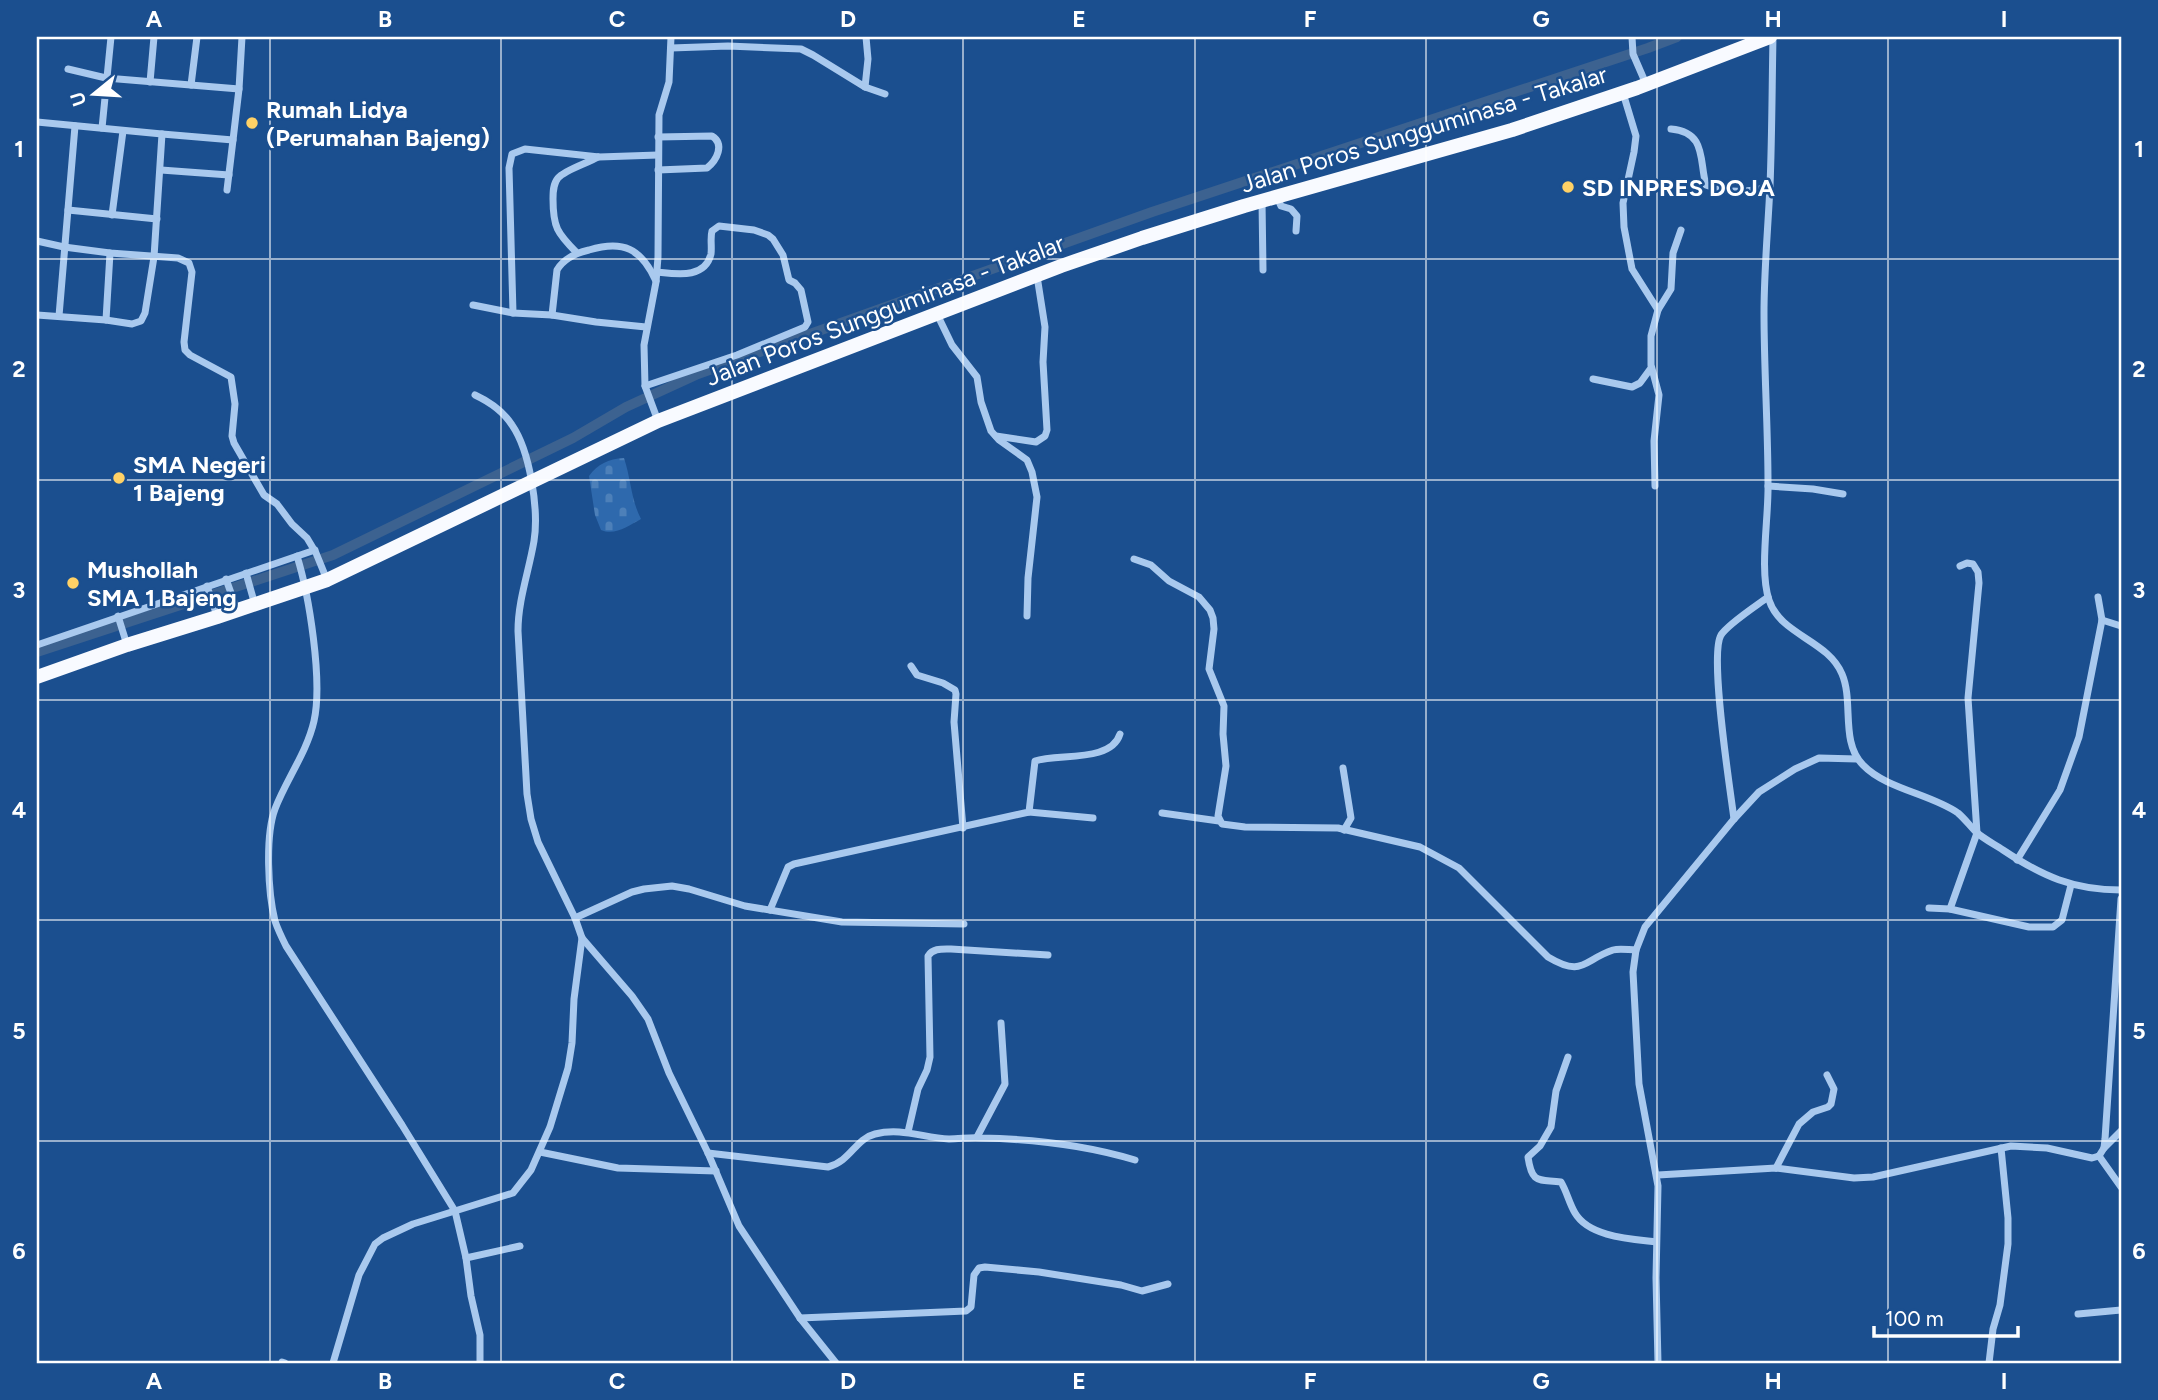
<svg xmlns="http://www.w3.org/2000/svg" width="2158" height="1400" font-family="Figtree,sans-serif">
  <defs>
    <pattern id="cemetery-stones" width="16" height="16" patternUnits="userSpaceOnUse" patternTransform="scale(1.75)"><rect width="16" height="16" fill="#2e69ad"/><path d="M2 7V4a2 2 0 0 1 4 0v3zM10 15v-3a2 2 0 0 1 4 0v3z" fill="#4d80b9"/></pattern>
  </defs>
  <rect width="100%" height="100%" fill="#1b4f8f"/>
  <path fill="url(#cemetery-stones)" d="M624,458C631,479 631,500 641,519C628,526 615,536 601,530L595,515L589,476C598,464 608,459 624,458Z"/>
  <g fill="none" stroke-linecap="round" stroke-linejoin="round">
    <path stroke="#3c6290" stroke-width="10" d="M37,652L333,555L573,438L626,407L698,374L1152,212L1648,48L1677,37"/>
    <g stroke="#a9c9ee" stroke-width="7">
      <path d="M1632,37L1633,54L1646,84"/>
      <path d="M1773,37C1772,86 1772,136 1770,186C1768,228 1764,271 1764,313C1764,370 1768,427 1768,483C1769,516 1759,570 1769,600C1780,635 1828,640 1842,674C1854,702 1840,742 1863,765C1886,789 1931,794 1958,813C1965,819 1970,826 1976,832C1984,839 1994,844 2003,850C2042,876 2073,890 2121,890"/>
      <path d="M671,48L728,46L801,49L813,55L865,87L868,59L866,37"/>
      <path d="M68,69L106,78L239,89"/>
      <path d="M150,82L154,37"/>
      <path d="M191,85L197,37"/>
      <path d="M865,87L885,94"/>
      <path d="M1623,93L1636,136L1634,152L1623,203L1624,227L1632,269L1658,310L1651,336V365L1659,395L1654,441L1655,486"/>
      <path d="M37,122L162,134L154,257L145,313L141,321L132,324L106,320"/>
      <path d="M102,128L111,37"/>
      <path d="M1671,129C1707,132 1699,161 1706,185C1729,194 1747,192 1770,187"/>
      <path d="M162,134L233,140L227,190"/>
      <path d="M658,137L712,136C725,144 717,160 707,168L658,170"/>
      <path d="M233,140L239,89L242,37"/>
      <path d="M161,170L229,175"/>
      <path d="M1277,197L1281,206L1291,209L1297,216L1296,231"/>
      <path d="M1262,201L1263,270"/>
      <path d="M68,210L157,219"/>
      <path d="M112,215L123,131"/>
      <path d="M37,241L64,247L110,253L178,258L189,263L192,272L184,342L185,350L190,355L231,377L235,404L232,436L234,443L264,495L277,504L292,524L307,538L316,553L327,580"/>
      <path d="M577,253C557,233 553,227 553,199C553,192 553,184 558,178C565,170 588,163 598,157"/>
      <path d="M473,305L513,313L552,315L557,270C564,258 576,253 589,250C623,240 641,248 656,281"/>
      <path d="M1658,310L1671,289L1673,253L1681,230"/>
      <path d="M513,313L509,168L512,154L525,149L599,157L658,155"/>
      <path d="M937,314L952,345L977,377L981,402L991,431L999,440L1027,460L1032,472L1037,497L1028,578L1027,616"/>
      <path d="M37,315L106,320L110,253"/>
      <path d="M552,315L596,322L646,327"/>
      <path d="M59,316L75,126"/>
      <path d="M1593,379L1632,387L1640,383L1651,368"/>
      <path d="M645,386L737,355L805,327L808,322L801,290L795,283L789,280L783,255L773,239L768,235L754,230L719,226L712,231C710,238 712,246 711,254C705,279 677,274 657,272"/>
      <path d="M475,395C490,402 503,411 512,425C530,451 539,510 534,541C529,571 518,600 518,631L527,794L531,819L538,842L575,918L582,938L632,996L648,1019L669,1073L708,1153L739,1226L800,1318L836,1363"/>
      <path d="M658,421L645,386L644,345L656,282L658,257L659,115L669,82L671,37"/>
      <path d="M996,436L1036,442L1045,436L1047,430L1043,362L1045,327L1037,276"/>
      <path d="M1768,486L1813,489L1843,494"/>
      <path d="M297,556C309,595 323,681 314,721C307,752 286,780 275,809C265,836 268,893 275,921C278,930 282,938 286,946L402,1125L455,1211L466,1258L471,1296L480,1335V1363"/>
      <path d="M1134,559L1151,565L1169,581L1199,597L1210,610L1213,618L1214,629L1209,669L1224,706L1223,734L1226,766L1218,816L1222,824L1245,827L1338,828L1420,847L1459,868L1548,957C1583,978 1583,960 1613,950C1620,948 1629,950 1636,950"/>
      <path d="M246,573L255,605"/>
      <path d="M226,579L237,610"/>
      <path d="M207,586L217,616"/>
      <path d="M118,616L127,645"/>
      <path d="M2102,620L2121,626"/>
      <path d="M37,645L315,550"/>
      <path d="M911,666L917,675L943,683L955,690L956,694L954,722L963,828"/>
      <path d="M1343,768L1351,818L1344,830"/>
      <path d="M1029,812L1093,818"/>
      <path d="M1162,813L1219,821"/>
      <path d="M1734,819C1730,788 1709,655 1721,635C1728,624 1756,606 1768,597"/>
      <path d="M2017,860L2060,790L2079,737L2102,620L2098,597"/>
      <path d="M1929,908L1950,909L2029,927H2053L2062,920L2071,885"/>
      <path d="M1950,909L1977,833L1968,698L1979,583L1978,572L1973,564L1967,563L1960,566"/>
      <path d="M770,910L788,867L794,864L1029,812L1035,761C1058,753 1111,763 1120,734"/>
      <path d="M575,918L632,892L644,889L672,886L689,889L745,906L842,922L964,924"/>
      <path d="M1568,1057L1556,1091L1551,1127L1540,1146L1528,1157C1532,1185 1539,1179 1561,1182C1567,1192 1569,1203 1575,1213C1589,1237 1631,1239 1656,1242"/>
      <path d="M908,1132L918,1089L927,1070L930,1057L928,956C933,948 942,949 951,949L1048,955"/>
      <path d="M977,1137L1005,1084L1001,1023"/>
      <path d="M2104,1148L2121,1131"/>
      <path d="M540,1152L618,1168L716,1171"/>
      <path d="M708,1153L828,1167C851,1161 855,1139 875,1134C901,1127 924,1138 949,1139C960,1139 971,1137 981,1138C1034,1139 1085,1145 1135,1160"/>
      <path d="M2099,1156L2104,1148L2105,1139L2121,899"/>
      <path d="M2099,1156L2121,1187"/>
      <path d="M1776,1168L1799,1124L1813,1112L1828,1107L1831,1104L1834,1089L1827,1075"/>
      <path d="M1658,1175L1776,1168L1854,1178L1873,1177L2011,1146L2047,1148L2092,1158L2099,1156"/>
      <path d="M466,1258L520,1246"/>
      <path d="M2078,1314L2121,1310"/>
      <path d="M800,1318L966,1311L971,1307L974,1275L979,1268L985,1267L1039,1272L1121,1285L1142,1291L1168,1284"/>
      <path d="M282,1362L285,1363"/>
      <path d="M333,1363L359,1275L375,1244L383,1238L413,1224L513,1193L531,1170L550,1127L568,1068L572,1043L574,999L582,938"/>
      <path d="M1658,1363L1656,1278L1658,1186L1639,1084L1633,972L1636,950L1645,927L1734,819L1759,792L1795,769L1819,758L1857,759"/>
      <path d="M1989,1363L1993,1329L2000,1305L2008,1244V1218L2001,1148"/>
    </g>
    <path stroke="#f8faff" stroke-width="14" d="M37,677L127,645L217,617L327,580L658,421L1061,266L1142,238L1244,206L1512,130L1637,88L1770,37"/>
  </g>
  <path fill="none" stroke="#fff" stroke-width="2" stroke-opacity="0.55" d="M270,37V1363M501,37V1363M732,37V1363M963,37V1363M1195,37V1363M1426,37V1363M1657,37V1363M1888,37V1363M37,259H2121M37,480H2121M37,700H2121M37,920H2121M37,1141H2121"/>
  <g fill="#ffd166" stroke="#1b4f8f" stroke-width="2.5">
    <circle cx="252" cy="123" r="7"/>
    <circle cx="1568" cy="187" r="7"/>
    <circle cx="119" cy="478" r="7"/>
    <circle cx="73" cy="583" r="7"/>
  </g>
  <g text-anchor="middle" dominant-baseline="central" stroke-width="5" stroke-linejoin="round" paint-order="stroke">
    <g font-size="24" font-weight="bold" fill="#fff" stroke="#1b4f8f" text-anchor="start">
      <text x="266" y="109">Rumah Lidya<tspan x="266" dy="28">(Perumahan Bajeng)</tspan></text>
      <text x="1582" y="187">SD INPRES DOJA</text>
      <text x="133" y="464">SMA Negeri<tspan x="133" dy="28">1 Bajeng</tspan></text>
      <text x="87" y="569">Mushollah<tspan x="87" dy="28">SMA 1 Bajeng</tspan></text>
    </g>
    <g font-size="24" fill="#fff" stroke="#1b4f8f">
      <text transform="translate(1424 129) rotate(-17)">Jalan Poros Sungguminasa - Takalar</text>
      <text transform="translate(885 310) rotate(-21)">Jalan Poros Sungguminasa - Takalar</text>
    </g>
  </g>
  <rect width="2158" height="1400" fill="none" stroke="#1b4f8f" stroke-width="77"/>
  <g transform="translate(94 94) rotate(252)" stroke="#1b4f8f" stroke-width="5" paint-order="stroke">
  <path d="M0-5L12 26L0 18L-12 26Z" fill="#ffffff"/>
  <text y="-10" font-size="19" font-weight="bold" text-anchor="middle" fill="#ffffff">U</text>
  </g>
  <path d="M1874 1326v10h144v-10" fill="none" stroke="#ffffff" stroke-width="3.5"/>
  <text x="1885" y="1326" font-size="21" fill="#ffffff" stroke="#1b4f8f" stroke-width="5" paint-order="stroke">100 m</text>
  <rect x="38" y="38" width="2082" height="1324" fill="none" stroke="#fff" stroke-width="2.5"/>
  <g font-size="23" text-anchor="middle" font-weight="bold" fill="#fff">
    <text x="154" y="27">A</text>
    <text x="385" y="27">B</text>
    <text x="617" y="27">C</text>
    <text x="848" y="27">D</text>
    <text x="1079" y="27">E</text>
    <text x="1310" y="27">F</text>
    <text x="1541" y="27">G</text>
    <text x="1773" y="27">H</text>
    <text x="2004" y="27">I</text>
    <text x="19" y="157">1</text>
    <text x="2139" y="157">1</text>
    <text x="19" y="377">2</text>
    <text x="2139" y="377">2</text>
    <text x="19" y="598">3</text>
    <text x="2139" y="598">3</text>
    <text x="19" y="818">4</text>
    <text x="2139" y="818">4</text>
    <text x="19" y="1039">5</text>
    <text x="2139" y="1039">5</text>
    <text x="19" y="1259">6</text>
    <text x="2139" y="1259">6</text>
    <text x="154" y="1389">A</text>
    <text x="385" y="1389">B</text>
    <text x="617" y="1389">C</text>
    <text x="848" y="1389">D</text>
    <text x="1079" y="1389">E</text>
    <text x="1310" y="1389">F</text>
    <text x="1541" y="1389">G</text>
    <text x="1773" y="1389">H</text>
    <text x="2004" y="1389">I</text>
  </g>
</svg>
